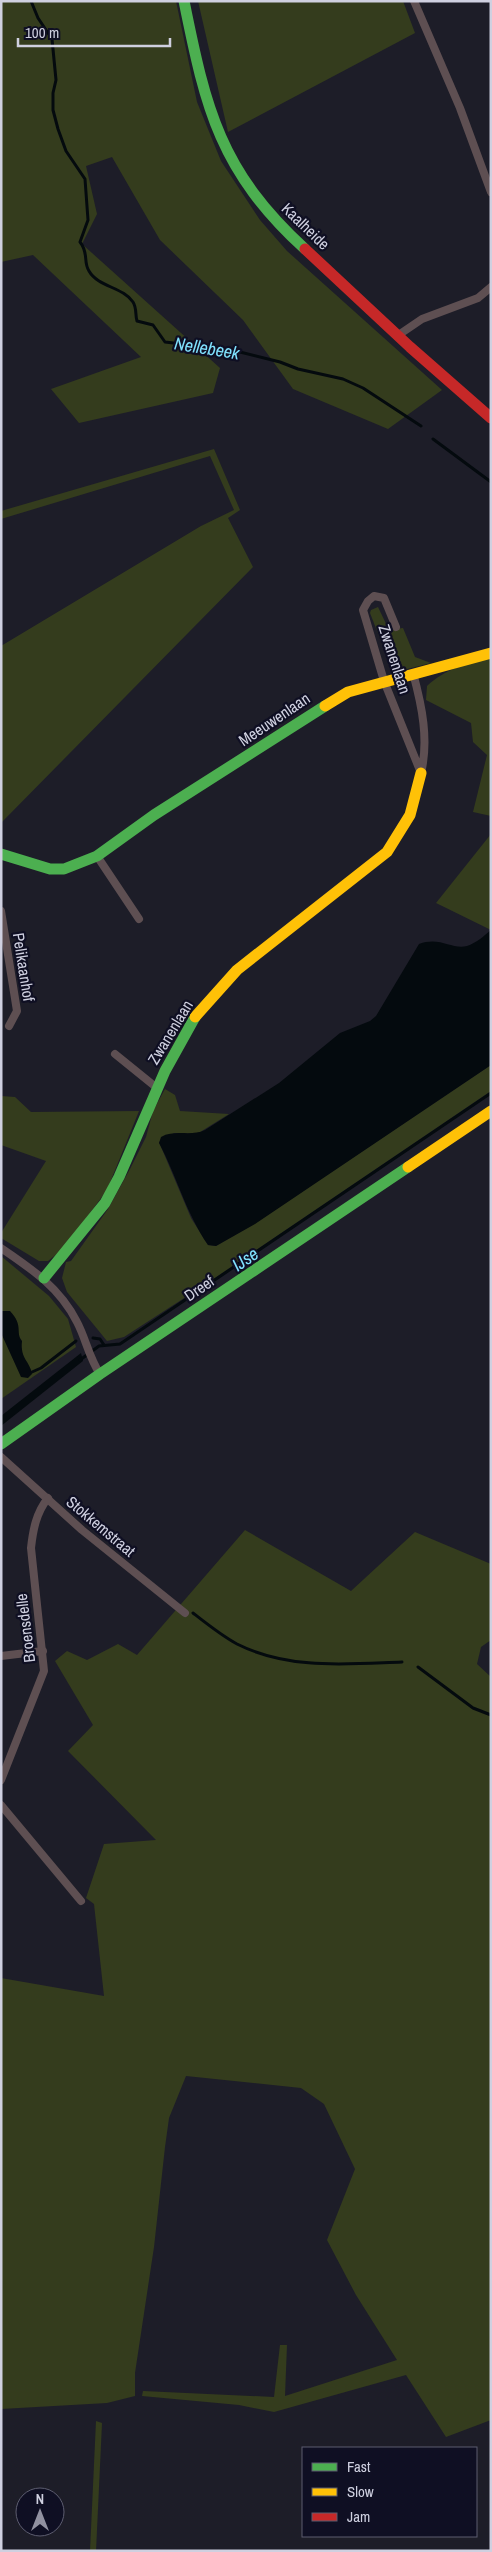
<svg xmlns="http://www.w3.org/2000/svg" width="492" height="2552" font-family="'Archivo Narrow',sans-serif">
  <rect width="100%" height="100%" fill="#1d1d28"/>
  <g fill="#343c1d">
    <path d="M1,1H176L197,102L221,161L260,220L287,251L442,390L388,429L293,389L243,320L160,240L112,157L86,166L97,214L82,244L220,368L213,393L79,423L51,389L141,357L33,255L1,262Z"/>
    <path d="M198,1H403L415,33L228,132Z"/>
    <path d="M214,449L240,510L228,518L253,567L1,823V646L201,526L234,510L210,456L1,519V511Z"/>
    <path d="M378,607L389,630L403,628L415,657L431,663L399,671L392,669L370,613L371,610Z"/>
    <path d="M491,658V816L473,812L487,755L473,742L471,723L426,700L427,686C446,668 467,664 491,658Z"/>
    <path d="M491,834V930L436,903Z"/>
    <path d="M491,1065V1091L212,1280L124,1337L107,1341L67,1292L62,1278L66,1262L71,1261L108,1209L130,1169L146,1137L153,1111L165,1089L175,1095L180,1111L229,1114L197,1134L174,1133L159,1142L191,1218L208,1245L216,1246L254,1224Z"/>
    <path d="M1,1096L15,1097L31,1112L139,1111L107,1190L63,1249L48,1261H39L1,1238V1233L46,1161L1,1145Z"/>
    <path d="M1,1256L49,1296L68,1319L76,1347L1,1399Z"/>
    <path d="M245,1530L351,1591L415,1532L491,1564V1640L481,1647L477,1664L491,1677V2420L446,2437L406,2375L274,2412L239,2405L142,2396L143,2391L274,2397L280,2345H287L285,2396L397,2360L356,2295L327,2240L355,2169L324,2104L301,2088L186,2076L169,2118L165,2147L154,2247L135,2373V2396L107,2403L1,2409V1978L104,1996L94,1904L86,1898L104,1844L156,1840L68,1751L93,1725L55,1661L67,1651L87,1660L118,1644L137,1655Z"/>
    <path d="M96,2421L102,2423L96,2551H90Z"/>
  </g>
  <g fill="#040a0e">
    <path d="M491,930V1065L255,1224L216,1246L208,1245C186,1213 177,1177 159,1143L161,1137C175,1129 191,1137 205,1130L279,1083L340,1033L370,1021L376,1016L419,944C440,936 452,950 467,946C476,943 484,936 491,930Z"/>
    <path d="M1,1311H10C24,1326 15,1332 22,1341C20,1359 30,1361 32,1374L28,1378L21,1377L1,1333Z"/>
    <path d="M81,1353L83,1361L1,1426V1416Z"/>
  </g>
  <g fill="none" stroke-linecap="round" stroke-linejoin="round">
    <g stroke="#040a0e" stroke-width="3">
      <path d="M31,1L38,18L52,39L56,80L53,93V110L58,129L66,151L85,179L88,220L80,242C89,253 83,262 89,271C98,287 123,287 133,302C137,308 135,315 137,321L153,325L165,342L232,350L280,362L298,369L343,379L363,388L421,426"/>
      <path d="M433,439L491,482"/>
      <path d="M93,1338L100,1339L104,1345"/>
      <path d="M80,1360L99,1346L120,1344L491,1093"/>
      <path d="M32,1372L41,1368L76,1341"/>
      <path d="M193,1613C207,1624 222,1636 237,1644C289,1670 346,1664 402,1662"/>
      <path d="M418,1667L473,1708L491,1715"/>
    </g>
    <g stroke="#5e4f52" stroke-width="8">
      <path d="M414,1L460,108L491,192"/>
      <path d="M397,336L422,319L478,298L491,287"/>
      <path d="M396,627L384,598L374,596L368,601L363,610L384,681L421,773C429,740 422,706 413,673"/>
      <path d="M97,856L139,919"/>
      <path d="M1,911L17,1011L9,1026"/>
      <path d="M115,1054L157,1088"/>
      <path d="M1,1248C32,1269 60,1288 77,1322C86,1339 89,1358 100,1374"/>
      <path d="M1,1457L82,1530L185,1613"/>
      <path d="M1,1656L43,1651"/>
      <path d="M1,1780L44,1671L31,1548C33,1530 36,1513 48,1498"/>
      <path d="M1,1805L81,1901"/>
    </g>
    <g stroke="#4caf50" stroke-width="11">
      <path d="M184,1C206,110 220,171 305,249"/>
      <path d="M1,854L50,869H64L97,856L154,815L325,706"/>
      <path d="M44,1278L105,1203L119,1177L165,1071L195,1017"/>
      <path d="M1,1444L100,1374L408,1167"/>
    </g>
    <g stroke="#ffc107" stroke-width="11">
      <path d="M325,706L348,692L491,653"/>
      <path d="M195,1017L237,970L387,852L410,815L421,773"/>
      <path d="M408,1167L491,1111"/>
    </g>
    <path stroke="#c62828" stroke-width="11" d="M305,249L410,347L491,418"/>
  </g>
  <g text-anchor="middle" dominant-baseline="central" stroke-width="4.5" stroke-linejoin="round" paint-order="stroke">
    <g font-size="16" fill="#cfd0e0" stroke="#0f0f23">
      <text transform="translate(306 226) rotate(44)">Kaalheide</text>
      <text transform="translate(395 659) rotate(72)">Zwanenlaan</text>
      <text transform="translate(274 719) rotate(-34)">Meeuwenlaan</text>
      <text transform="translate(24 967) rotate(81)">Pelikaanhof</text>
      <text transform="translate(170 1032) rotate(-59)">Zwanenlaan</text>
      <text transform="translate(199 1288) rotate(-34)">Dreef</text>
      <text transform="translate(101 1526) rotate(40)">Stokkemstraat</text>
      <text transform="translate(25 1628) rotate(-97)">Broensdelle</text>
    </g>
    <g font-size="18" font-style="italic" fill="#80e2fe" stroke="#0f0f23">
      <text transform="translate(207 348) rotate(9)">Nellebeek</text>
      <text transform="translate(245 1259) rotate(-34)">IJse</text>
    </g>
  </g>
  <rect width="492" height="2552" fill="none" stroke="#cfd0e0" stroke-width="5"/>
  <rect x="302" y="2447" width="175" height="90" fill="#0f0f23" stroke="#5c5c6f"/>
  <rect x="312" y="2463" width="25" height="8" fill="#4caf50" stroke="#5c5c6f"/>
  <text x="347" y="2472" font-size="15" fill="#cfd0e0">Fast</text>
  <rect x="312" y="2488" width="25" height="8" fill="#ffc107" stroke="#5c5c6f"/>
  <text x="347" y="2497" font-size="15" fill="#cfd0e0">Slow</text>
  <rect x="312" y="2513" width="25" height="8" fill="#c62828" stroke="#5c5c6f"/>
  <text x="347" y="2522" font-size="15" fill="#cfd0e0">Jam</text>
  <g transform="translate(40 2512)"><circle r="24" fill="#0f0f23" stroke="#5c5c6f"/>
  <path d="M0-4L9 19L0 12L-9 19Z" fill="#9191a0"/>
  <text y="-8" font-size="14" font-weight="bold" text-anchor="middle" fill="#cfd0e0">N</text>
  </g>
  <path d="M18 38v8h152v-8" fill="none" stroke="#cfd0e0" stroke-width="2.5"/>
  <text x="25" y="38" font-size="15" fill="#cfd0e0" stroke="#0f0f23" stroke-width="4" paint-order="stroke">100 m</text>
</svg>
